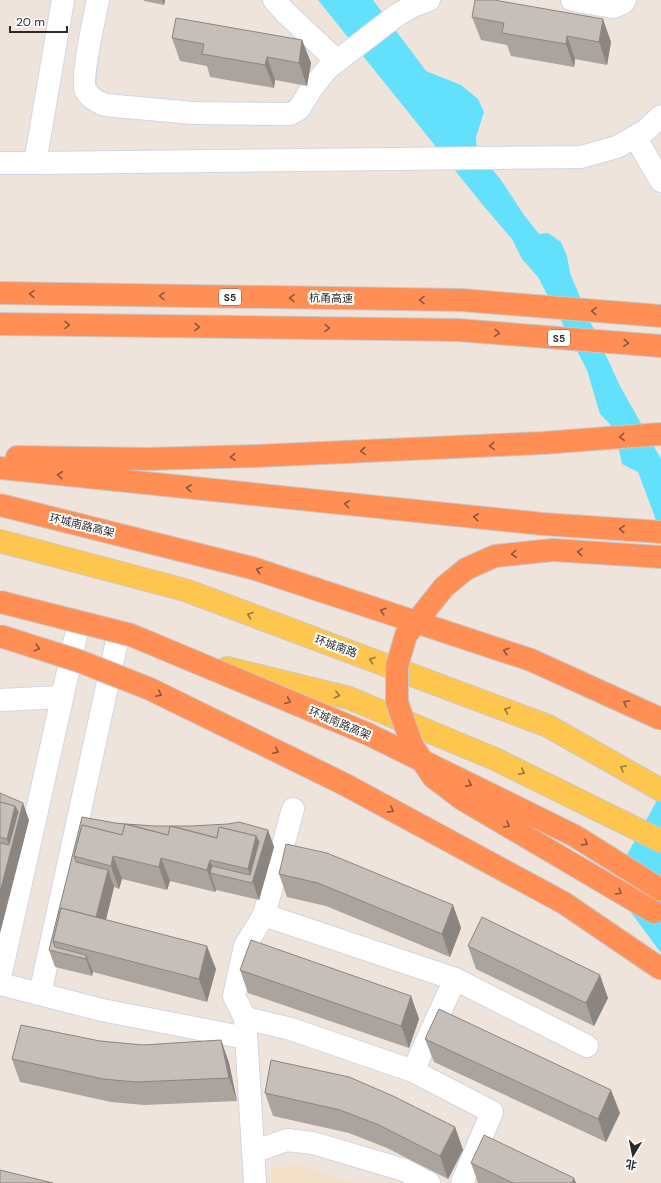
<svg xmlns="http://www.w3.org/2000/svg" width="661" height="1183" font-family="'DM Sans','Noto Sans SC',sans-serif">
  <rect width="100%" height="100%" fill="#eee4db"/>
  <path fill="#f2e1c8" d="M302,1166L351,1183H272V1168Z"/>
  <g fill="#63e0fb">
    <path d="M318,0H373L426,71L461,85L478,99L484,112L476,137L477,151L501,180L524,215L539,234L548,233L561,242L567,256L570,273L590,321L620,386L661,459V522L656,520L638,472L622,464L619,450L610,424L600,414L587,370L538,277L522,259L512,239L482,204Z"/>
    <path d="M661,793V953L624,903L617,880L618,871Z"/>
  </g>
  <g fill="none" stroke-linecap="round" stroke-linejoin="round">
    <defs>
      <g id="minor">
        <path d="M98,0C95,15 80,81 86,91C91,99 98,102 105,105L193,113L290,114L299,109L312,88L328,68L397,15L413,6L429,0"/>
        <path d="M274,0L286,13L337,61"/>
        <path d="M572,0L613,7L623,3L625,0"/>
        <path d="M635,137L661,181"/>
        <path d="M0,163H35L63,0"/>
        <path d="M35,163L581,157L617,147L645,131L661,116"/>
        <path d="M0,700L62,697"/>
        <path d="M264,915L455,979L587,1046"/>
        <path d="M0,977L77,631"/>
        <path d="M0,984L102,1010L246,1038"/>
        <path d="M40,994L117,641"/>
        <path d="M245,1018L291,1029L413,1071L492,1112L462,1183"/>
        <path d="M413,1071L455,979"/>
        <path d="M253,1152L287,1140L313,1143L404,1170L429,1183"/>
        <path d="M255,1183L245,1018L234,996L245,946L264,915L293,809"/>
      </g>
      <g id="major">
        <path d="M0,541L185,590L548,726L661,790"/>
        <path d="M227,668L349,698L495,759L661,841"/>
      </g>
      <g id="highway">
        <path d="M0,293L461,300L661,316"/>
        <path d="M0,324L458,330L661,346"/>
        <path d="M17,457L147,459L256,456L543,443L661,434"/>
        <path d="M0,468L543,524L661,532"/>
        <path d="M553,550L661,557"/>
      </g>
    </defs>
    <use href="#minor" stroke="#d0d6e5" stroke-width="24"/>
    <use href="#major" stroke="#c8c8c8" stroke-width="24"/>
    <use href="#highway" stroke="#c8c8c8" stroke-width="24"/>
    <use href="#minor" stroke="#fff" stroke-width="22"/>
    <use href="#major" stroke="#ffc64f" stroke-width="22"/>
    <use href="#highway" stroke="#ff8f55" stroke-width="22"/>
    <defs>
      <g id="highway-bridge">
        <path d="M0,505L252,568L531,660L661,719"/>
        <path d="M553,550L495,556L466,569L444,587L406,635L397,666V702L412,745L433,777L462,799L654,912"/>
        <path d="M0,602L131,635L368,734L575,836L661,890"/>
        <path d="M0,636L79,661L150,689L344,784L564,903L661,969"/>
      </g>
    </defs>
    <use href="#highway-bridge" stroke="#c8c8c8" stroke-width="24" stroke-linecap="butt"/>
    <use href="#highway-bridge" stroke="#ff8f55" stroke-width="22"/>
  </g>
  <g fill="#aaa39e">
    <path d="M144,0H165L164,5L144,1Z"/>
    <path d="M472,17L611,42L607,65L575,59L574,67L511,56L507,45L481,40Z"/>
    <path d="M172,38L302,40L311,63L307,86L275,80L274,88L210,77L207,66L180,61Z"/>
    <path d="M0,793L29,820L0,933Z"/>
    <path d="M82,817L115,823L154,826L268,830L274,847L259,900L216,890L215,892L170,881L167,890L122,879L119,889L114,887L106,920L216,969L207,1002L93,972L92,976L55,967L49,950Z"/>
    <path d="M279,874L453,905L461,928L450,957L326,906L287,897Z"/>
    <path d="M468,946L608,998L594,1026L476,969Z"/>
    <path d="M240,970L411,996L419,1019L409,1048L248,993Z"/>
    <path d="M425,1039L620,1113L606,1142L434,1062Z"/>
    <path d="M221,1040L229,1063L237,1101L144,1105L111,1102L20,1082L12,1059L100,1041L143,1045Z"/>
    <path d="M265,1093L455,1127L463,1150L448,1179L387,1148L349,1133L273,1116Z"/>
    <path d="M471,1163L576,1183H478Z"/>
  </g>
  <g fill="#8b8581">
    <path d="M162,0H165L164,5Z"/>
    <path d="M603,19L611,42L607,65L599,42Z"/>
    <path d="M567,36L575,59L574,67L566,44Z"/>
    <path d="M302,40L311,63L307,86L299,63Z"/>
    <path d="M267,57L275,80L274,88L265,65Z"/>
    <path d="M23,803L29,820L0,933V892L11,850L7,839L15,806Z"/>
    <path d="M268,830L274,847L259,900L248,869L256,836Z"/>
    <path d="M113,856L122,879L119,889L111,866Z"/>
    <path d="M161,858L170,881L167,890L159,867Z"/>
    <path d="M210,860L215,875L210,873L216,890L215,892L207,870Z"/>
    <path d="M108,870L114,887L101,939L95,922Z"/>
    <path d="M453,905L461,928L450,957L442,934Z"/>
    <path d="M207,946L216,969L207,1002L199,979Z"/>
    <path d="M86,955L93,972L92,976L86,959Z"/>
    <path d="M600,975L608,998L594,1026L586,1003Z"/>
    <path d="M411,996L419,1019L409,1048L401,1026Z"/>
    <path d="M221,1040L229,1063L237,1101L229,1078Z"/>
    <path d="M611,1090L620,1113L606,1142L598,1119Z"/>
    <path d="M455,1127L463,1150L448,1179L440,1156Z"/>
    <path d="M574,1178L576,1183H572Z"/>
  </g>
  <g fill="#c6beb8" stroke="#8b8581">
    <path d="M475,0H494L603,19L599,42L567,36L566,44L502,33L504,23L472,17Z"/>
    <path d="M176,18L302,40L299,63L267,57L265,65L202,54L204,44L172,38Z"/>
    <path d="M0,793L23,803L0,892V843L9,845L18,812L15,806L0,802Z"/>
    <path d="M0,802L15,806L7,839L0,837Z"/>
    <path d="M82,817L115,823L125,824L122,835L82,825L74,856L76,862L108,870L96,917L61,908L53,941L55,947L86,955V959L49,950Z"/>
    <path d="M239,822L268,830L252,883L210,873L212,866L250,875L259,842L256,836L219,827L217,838L171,826H191L228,824Z"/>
    <path d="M125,824L168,835L170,826L217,838L219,827L256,836L248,869L210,860L207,870L161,858L159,867L113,856L111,866L74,856L82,825L122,835Z"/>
    <path d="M126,824L154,826H170L168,835Z"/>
    <path d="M286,844L327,853L453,905L442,934L318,883L279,874Z"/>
    <path d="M61,908L207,946L199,979L53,941Z"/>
    <path d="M482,917L600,975L586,1003L468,946Z"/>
    <path d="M251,940L411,996L401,1026L240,970Z"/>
    <path d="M439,1009L611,1090L598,1119L425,1039Z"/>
    <path d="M21,1025L100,1041L143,1045L221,1040L229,1078L136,1082L103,1079L12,1059Z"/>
    <path d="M271,1060L349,1077L393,1096L455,1127L440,1156L379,1125L340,1110L265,1093Z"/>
    <path d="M484,1135L574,1178L572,1183H513L471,1163Z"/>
    <path d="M0,1170L53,1183H0Z"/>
  </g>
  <defs><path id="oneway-chevron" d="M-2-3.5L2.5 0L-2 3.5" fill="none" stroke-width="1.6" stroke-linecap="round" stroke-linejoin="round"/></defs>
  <g stroke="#8a583e">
    <use href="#oneway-chevron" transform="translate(32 294) rotate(-179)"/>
    <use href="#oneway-chevron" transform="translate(162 296) rotate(-179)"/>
    <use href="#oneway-chevron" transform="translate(292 298) rotate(-179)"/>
    <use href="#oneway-chevron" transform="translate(422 300) rotate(-179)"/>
    <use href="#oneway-chevron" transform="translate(594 311) rotate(-176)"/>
    <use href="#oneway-chevron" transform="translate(67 325) rotate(1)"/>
    <use href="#oneway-chevron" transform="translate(197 327) rotate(1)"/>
    <use href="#oneway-chevron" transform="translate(327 328) rotate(1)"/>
    <use href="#oneway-chevron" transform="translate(497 333) rotate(4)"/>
    <use href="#oneway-chevron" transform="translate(626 343) rotate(4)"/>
    <use href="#oneway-chevron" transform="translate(622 437) rotate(176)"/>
    <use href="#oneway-chevron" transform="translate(492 446) rotate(177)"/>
    <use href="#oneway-chevron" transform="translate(363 451) rotate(177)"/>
    <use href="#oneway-chevron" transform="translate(233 457) rotate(178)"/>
    <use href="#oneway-chevron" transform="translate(60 475) rotate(-174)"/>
    <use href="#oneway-chevron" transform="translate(189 488) rotate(-174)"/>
    <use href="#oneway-chevron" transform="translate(347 504) rotate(-174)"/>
    <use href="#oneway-chevron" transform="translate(476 517) rotate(-174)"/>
    <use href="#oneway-chevron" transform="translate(622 529) rotate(-176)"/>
    <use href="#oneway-chevron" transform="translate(580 552) rotate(-176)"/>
    <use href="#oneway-chevron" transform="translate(514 554) rotate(174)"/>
    <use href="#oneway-chevron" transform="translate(259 570) rotate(-162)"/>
    <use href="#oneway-chevron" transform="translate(383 611) rotate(-162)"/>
    <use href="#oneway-chevron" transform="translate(37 648) rotate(17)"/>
    <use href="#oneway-chevron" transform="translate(506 651) rotate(-162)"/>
    <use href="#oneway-chevron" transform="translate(159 694) rotate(26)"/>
    <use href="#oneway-chevron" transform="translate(288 701) rotate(23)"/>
    <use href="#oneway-chevron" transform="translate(626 703) rotate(-155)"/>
    <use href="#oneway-chevron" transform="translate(276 751) rotate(26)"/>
    <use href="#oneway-chevron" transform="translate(469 784) rotate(26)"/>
    <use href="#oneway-chevron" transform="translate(391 810) rotate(28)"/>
    <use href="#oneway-chevron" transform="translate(507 825) rotate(31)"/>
    <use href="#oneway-chevron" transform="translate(585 843) rotate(32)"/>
    <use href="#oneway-chevron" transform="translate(619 892) rotate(31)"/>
  </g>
  <g stroke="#95783d">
    <use href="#oneway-chevron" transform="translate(250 615) rotate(-160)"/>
    <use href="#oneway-chevron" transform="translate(372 660) rotate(-160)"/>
    <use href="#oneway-chevron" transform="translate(337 695) rotate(14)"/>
    <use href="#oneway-chevron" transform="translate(507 710) rotate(-160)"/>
    <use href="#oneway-chevron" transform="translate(623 768) rotate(-150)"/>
    <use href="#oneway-chevron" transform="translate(522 772) rotate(26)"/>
  </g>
  <g text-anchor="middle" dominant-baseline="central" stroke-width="4" stroke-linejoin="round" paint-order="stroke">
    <g fill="#fff" stroke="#6b6b6b" stroke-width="1">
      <rect x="219" y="289" width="22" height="16" rx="3"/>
      <rect x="548" y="330" width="22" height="16" rx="3"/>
    </g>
    <g font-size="10" font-weight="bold" fill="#2b2b2b">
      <text x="230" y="297">S5</text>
      <text x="559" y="338">S5</text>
    </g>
    <g font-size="11" fill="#2b2b2b" stroke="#fff">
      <text transform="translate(331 298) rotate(1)">杭甬高速</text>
      <text transform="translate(82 525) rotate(14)">环城南路高架</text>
      <text transform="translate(336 646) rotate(20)">环城南路</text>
      <text transform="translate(340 723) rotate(23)">环城南路高架</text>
    </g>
  </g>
  <g transform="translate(633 1155) rotate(190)" stroke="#ffffff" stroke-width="3" paint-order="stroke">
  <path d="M0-3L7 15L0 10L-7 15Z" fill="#2b2b2b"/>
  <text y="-6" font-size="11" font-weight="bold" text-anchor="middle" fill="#2b2b2b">北</text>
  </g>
  <path d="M10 26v6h57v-6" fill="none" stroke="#2b2b2b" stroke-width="2"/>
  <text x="16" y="26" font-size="12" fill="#2b2b2b" stroke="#ffffff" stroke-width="3" paint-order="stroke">20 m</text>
</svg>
